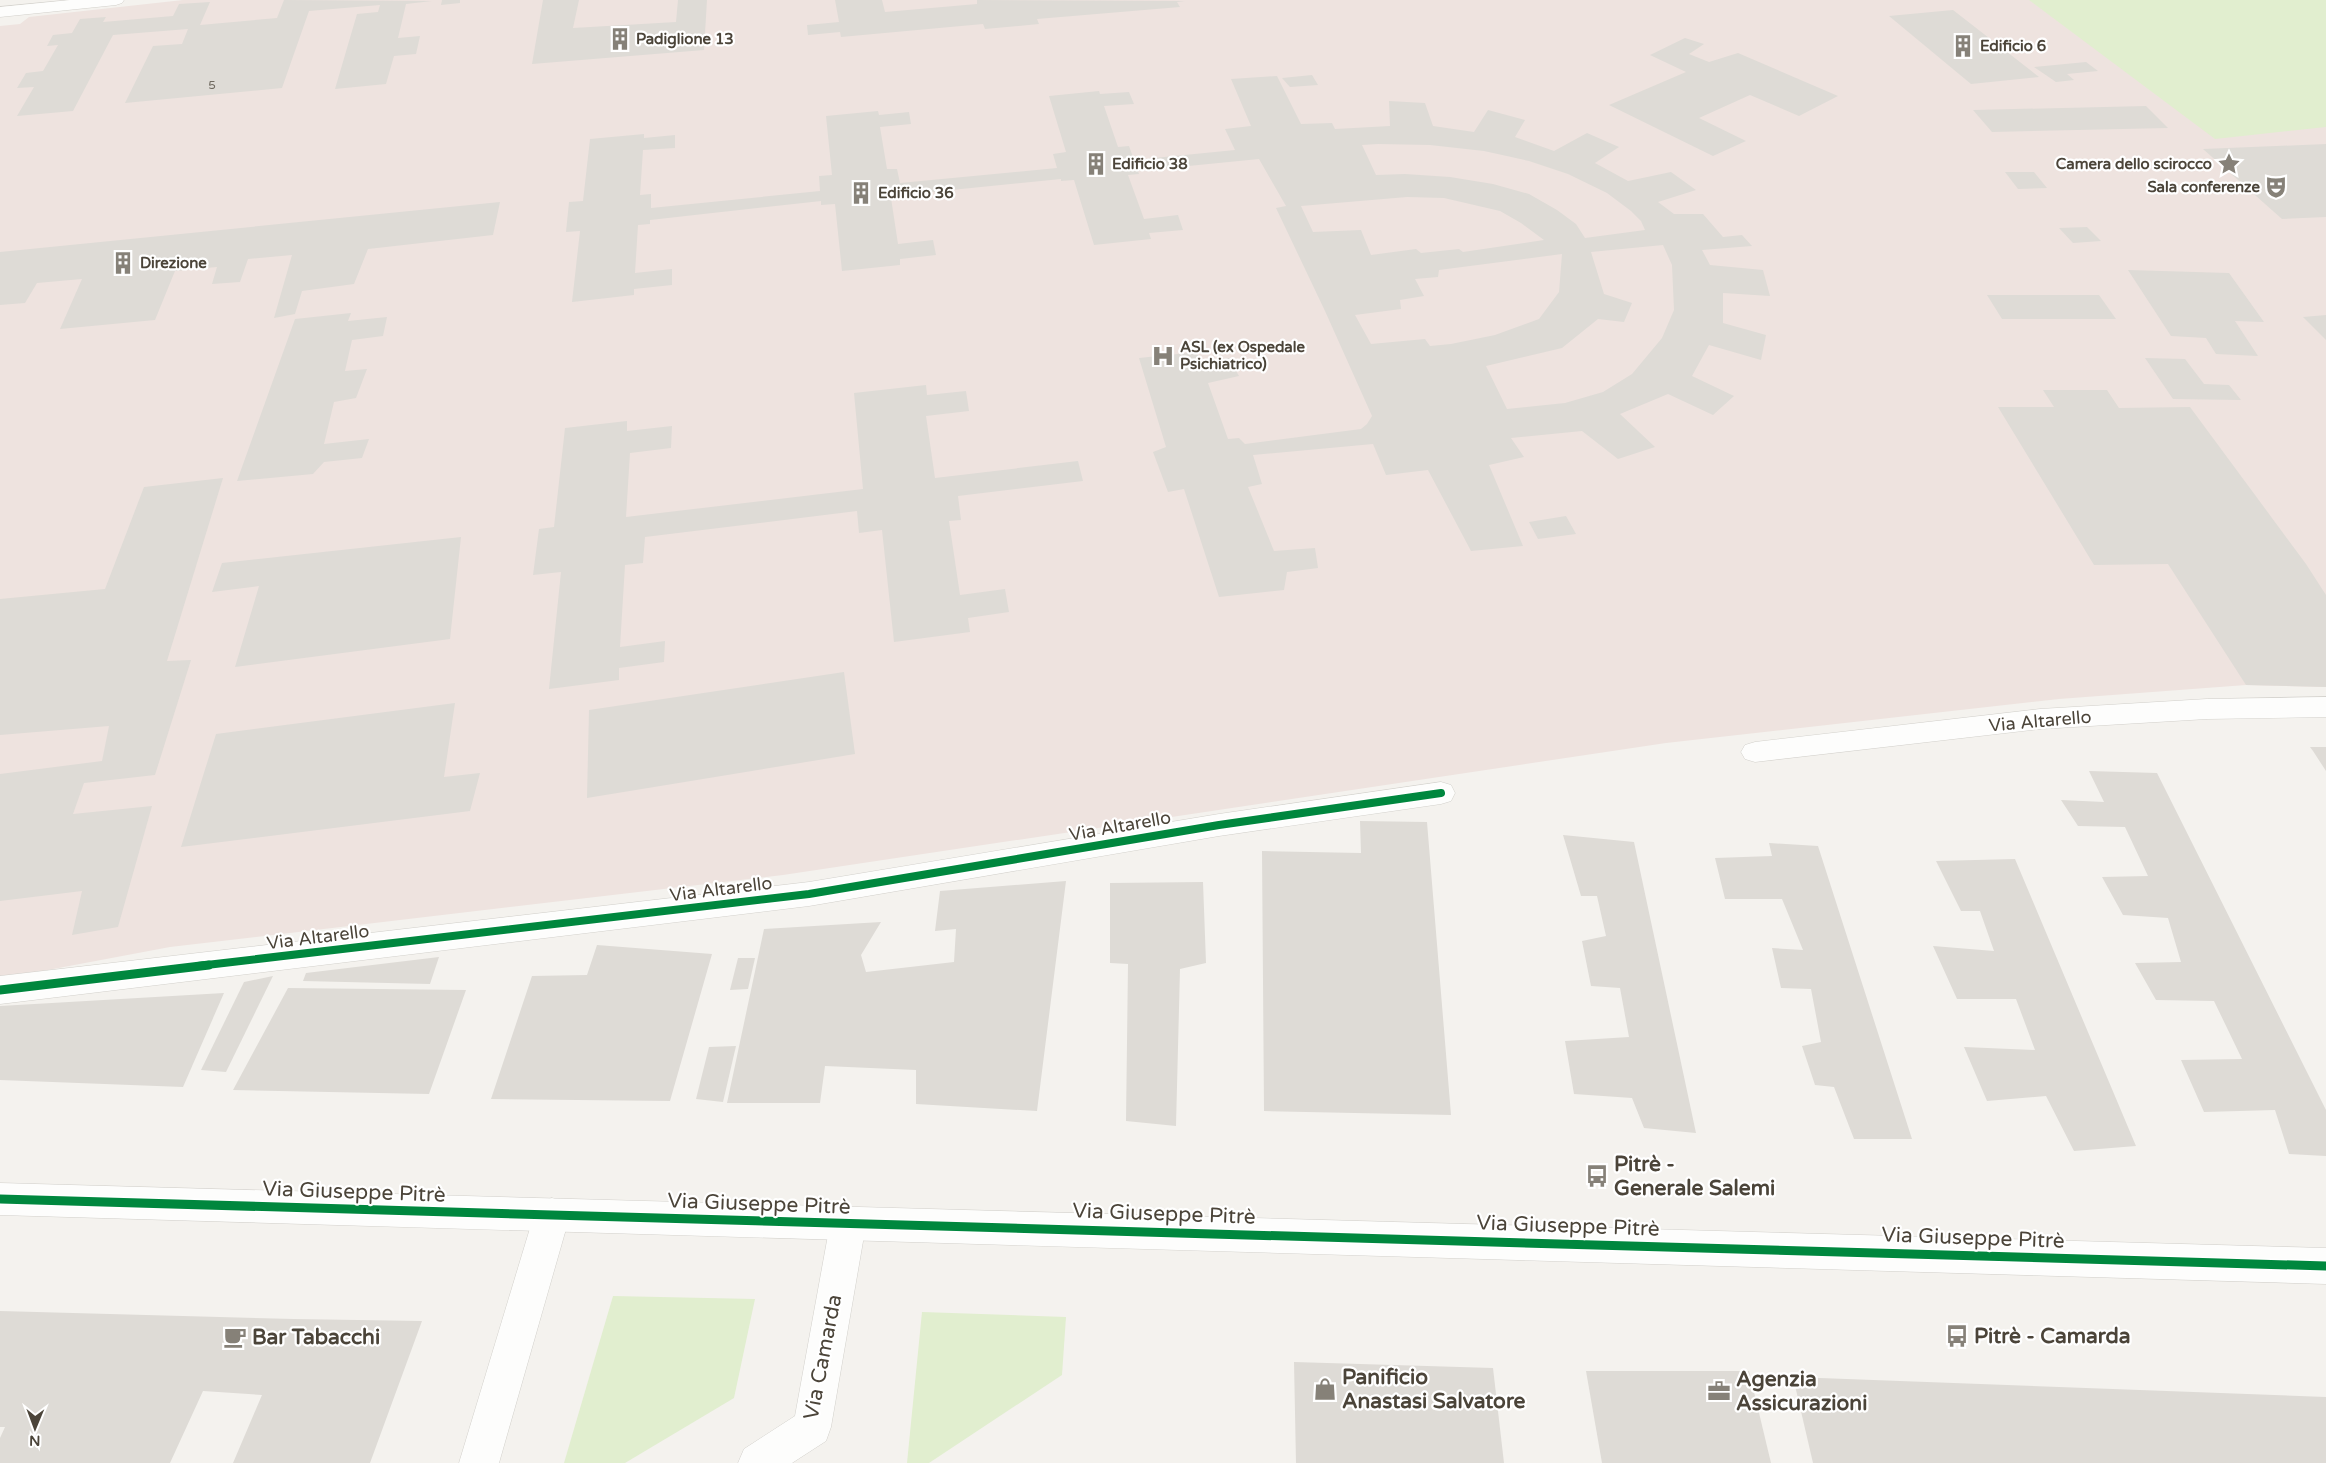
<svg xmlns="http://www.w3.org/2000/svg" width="2326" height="1463" font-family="'Varela Round',sans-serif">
  <rect width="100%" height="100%" fill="#f4f2ee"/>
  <path fill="#eee3df" d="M183,0H2326V687L2246,685L2059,699L1666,743L783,875L170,947L0,979V26L20,24L29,17Z"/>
  <g fill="#e1eecf">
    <path d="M2029,0H2326V127L2215,139Z"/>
    <path d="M613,1296L755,1299L734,1398L625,1463H564Z"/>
    <path d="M922,1312L1066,1317L1062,1375L929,1463H907Z"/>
  </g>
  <g fill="#dedbd6" fill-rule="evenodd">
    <path d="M284,0L432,1L406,4L398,38L420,36L416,54L394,56L386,84L335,89L357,14L378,12L380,5L309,11L282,88L125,103L153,46L182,44L188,29L113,35L73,111L17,116L34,87L17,88L26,73L43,71L58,45L47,46L53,35L72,33L80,19L106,17L103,22L173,16L179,4L210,2L200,25L277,18Z"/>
    <path d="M442,0H460V3L441,5Z"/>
    <path d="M543,0H579L573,28L676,22L678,0H707L704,50L532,64Z"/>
    <path d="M835,0H882L885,12L977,4V0L1185,1L1177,2L1180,7L1037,19L1039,24L985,29L983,24L841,37L840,32L808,35L807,25L839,22Z"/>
    <path d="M1953,10L2039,77L1971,84L1889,16Z"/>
    <path d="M1685,38L1704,44L1689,54L1709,62L1738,53L1838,96L1799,116L1750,95L1699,118L1746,141L1713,156L1609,105L1686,72L1650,55Z"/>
    <path d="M2086,62L2098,71L2067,74L2074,80L2056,82L2034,67Z"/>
    <path d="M1312,75L1318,85L1290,87L1282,78Z"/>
    <path d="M1277,76L1301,124L1332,123L1335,129L1390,126L1389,101L1425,103L1433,126L1474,132L1488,110L1525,120L1515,137L1554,151L1587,133L1619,147L1595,163L1628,181L1671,172L1696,190L1658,202L1674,214H1703L1723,237L1742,235L1752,246L1702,250L1710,265L1763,270L1770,296L1723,293V323L1766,335L1761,360L1709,345L1692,376L1734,396L1713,415L1668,394L1620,414L1655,447L1618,459L1582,431L1511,438L1524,457L1489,465L1523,546L1471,551L1428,470L1386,475L1373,444L1253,455L1262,484L1248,487L1274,551L1315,548L1318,568L1287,572L1284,590L1219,597L1184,489L1168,492L1153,452L1166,447L1139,358L1197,352L1200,362L1229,358L1239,376L1208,383L1228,439L1239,438L1245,444L1361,429L1367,424L1372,416L1325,311L1276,208L1286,206L1259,159L1138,171L1139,174L1128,175L1144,219L1178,215L1183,230L1149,233L1151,239L1094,245L1074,180L1061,181V179L902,195V197L891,198L898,244L933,240L936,255L900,259V265L842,271L835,204L821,205V201L650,220V224L638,225L635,273L672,269V285L634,289V295L572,302L580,231L566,232L569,202L583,201L590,139L644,134V138L675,135V148L643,150L640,195L651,194V208L820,191L819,176L832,175L826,116L878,111L879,115L909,112L911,124L880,127L887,169H897L900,183L1057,168L1053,154L1066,152L1049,96L1099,91L1100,94L1129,92L1134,104L1104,106L1118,147L1129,146L1134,160L1235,150L1225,129L1251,126L1231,79ZM1378,144L1430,145L1484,151L1529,161L1568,174L1607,193L1631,211L1641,221L1645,230L1585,238L1576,224L1557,210L1529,194L1493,184L1450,177L1405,174L1376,175L1362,145ZM1407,197L1444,198L1500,211L1521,223L1544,240L1463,252L1459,249L1421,253L1416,249L1371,255L1361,230L1313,232L1301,206ZM1663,245L1672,265L1674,310L1662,338L1632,374L1603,392L1565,403L1507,409L1486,366L1562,348L1598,319L1624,322L1632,303L1604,294L1591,252ZM1562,254L1559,292L1539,319L1495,335L1451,344L1430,346L1425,339L1371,344L1355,315L1401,309L1400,300L1424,296L1415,279L1438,277L1439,270Z"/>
    <path d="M2146,106L2168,128L1992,132L1973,110Z"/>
    <path d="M2326,144V217L2282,219L2203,149Z"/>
    <path d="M2005,172H2034L2047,188L2018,189Z"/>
    <path d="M500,202L493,235L368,249L354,284L302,291L295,314L274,318L292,255L248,259L240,282L212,284L217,267L175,271L155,320L60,329L82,279L37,283L25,303L0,305V252Z"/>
    <path d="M2087,227L2101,241L2073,243L2059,228Z"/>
    <path d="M2128,270L2229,273L2264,322L2235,321L2258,356L2216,354L2206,338L2171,336Z"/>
    <path d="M1987,295H2099L2116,319H2002Z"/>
    <path d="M351,313L348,321L387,317L383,336L352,340L345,371L367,369L356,398L334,402L324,444L369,439L362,458L324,462L313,474L237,481L295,319Z"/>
    <path d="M2326,315V340L2303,317Z"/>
    <path d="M2145,358L2185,359L2204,384L2229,385L2241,400L2173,399Z"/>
    <path d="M926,385L927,395L966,391L969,411L926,416L935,478L1078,461L1083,481L958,496L961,520L949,521L960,595L1005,589L1009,612L968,618L970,632L894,642L882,530L859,533L857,511L645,537L643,563L625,565L620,647L665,641L664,662L619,668V680L549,689L561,572L533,575L539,529L554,527L565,428L627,421V431L672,426L671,448L630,453L626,517L863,489L854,393Z"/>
    <path d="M2043,390H2107L2119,408L2190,407L2306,564L2326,595V687L2246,685L2168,564L2094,565L1998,407H2054Z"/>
    <path d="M223,478L167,661L191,660L155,775L84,783L73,814L152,806L118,927L72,935L82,891L0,901V774L102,761L109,726L0,735V599L105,589L144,487Z"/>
    <path d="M1566,516L1576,534L1538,539L1529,522Z"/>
    <path d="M461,537L450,639L235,667L259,586L212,592L222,563Z"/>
    <path d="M844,672L855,754L587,798L589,710Z"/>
    <path d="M455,703L444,777L480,773L470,811L181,847L216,734Z"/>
    <path d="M2310,747H2326V771L2313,751Z"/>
    <path d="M2089,771L2157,773L2326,1110V1156L2289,1154L2275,1110L2204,1112L2181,1060L2242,1059L2214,1001L2156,1000L2135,963L2181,962L2168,918L2123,915L2102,877L2148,876L2125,827L2078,826L2061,800L2104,802Z"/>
    <path d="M1360,821L1427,822L1451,1115L1264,1111L1262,851L1361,853Z"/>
    <path d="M1563,835L1634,842L1696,1133L1644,1128L1632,1098L1574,1094L1565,1041L1629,1037L1620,988L1591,986L1582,941L1606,936L1597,896H1581Z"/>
    <path d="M1769,843L1818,846L1912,1139H1854L1834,1087L1815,1085L1802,1046L1821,1042L1811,989L1781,988L1772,948L1803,950L1782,899H1725L1715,858L1772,856Z"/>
    <path d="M2015,859L2136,1146L2074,1151L2046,1096L1987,1101L1964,1047L2035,1050L2016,999H1957L1933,946L1994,951L1980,911H1961L1936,861Z"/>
    <path d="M1066,881L1037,1111L916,1104V1070L825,1066L820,1103H727L764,929L881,922L861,955L866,972L954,962L956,929L935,931L940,891Z"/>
    <path d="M1203,882L1206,963L1180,969L1176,1126L1126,1121L1128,964L1110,963V883Z"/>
    <path d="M597,945L712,954L670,1101L491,1099L532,976L587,975Z"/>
    <path d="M439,957L430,984L303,981L306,973Z"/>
    <path d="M738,958H755L748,989L730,990Z"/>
    <path d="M273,976L226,1072L201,1070L244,982Z"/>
    <path d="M288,988L466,990L429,1094L233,1090Z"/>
    <path d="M224,993L183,1087L0,1080V1006Z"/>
    <path d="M736,1046L723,1102L696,1099L709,1047Z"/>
    <path d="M0,1311L294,1319L422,1321L370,1463H233L262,1395L203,1391L170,1463H0V1438L5,1427H0Z"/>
    <path d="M1294,1362L1493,1368L1504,1463H1296Z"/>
    <path d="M1586,1371H1749L1771,1463H1602Z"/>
    <path d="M1793,1377L2326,1397V1463H1813Z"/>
  </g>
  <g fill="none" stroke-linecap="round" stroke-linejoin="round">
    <defs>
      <g id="minor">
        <path d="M2326,697V717L2207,719L2040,729L1755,762L1745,759L1741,752L1745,745L1755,742L2040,709L2207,699Z"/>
        <path d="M1441,782L1451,785L1455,793L1451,801L1441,804L1219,836L809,906L0,1004V976L809,882L1219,814Z"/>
        <path d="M552,1198L564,1203L570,1215L499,1463H459L534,1215L540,1203Z"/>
        <path d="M848,1207L860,1212L866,1224L831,1427L826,1441L792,1463H738L744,1449L795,1416L830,1224L836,1212Z"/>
      </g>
      <g id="tertiary">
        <path d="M70,0H124L122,3L116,5L0,17V7Z"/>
        <path d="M0,1183L2326,1248V1284L0,1215Z"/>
      </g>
    </defs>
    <use href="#minor" stroke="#d2d0cb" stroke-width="1"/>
    <use href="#tertiary" stroke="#d2d0cb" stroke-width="1"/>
    <use href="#minor" fill="#fdfdfc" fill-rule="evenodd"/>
    <use href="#tertiary" fill="#fdfdfc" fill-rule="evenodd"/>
    <defs>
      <path id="cycleway-far1" d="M198,966L809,894L1219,825L1441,793"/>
      <g id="cycleway">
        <path d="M0,990L209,965"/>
        <path d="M0,1199L2326,1266"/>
      </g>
    </defs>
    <use href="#cycleway-far1" stroke="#fff" stroke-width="11"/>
    <use href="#cycleway" stroke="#fff" stroke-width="12"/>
    <use href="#cycleway-far1" stroke="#00873e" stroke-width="8"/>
    <use href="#cycleway" stroke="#00873e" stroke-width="9"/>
  </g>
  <defs>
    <symbol id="building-bare" viewBox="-9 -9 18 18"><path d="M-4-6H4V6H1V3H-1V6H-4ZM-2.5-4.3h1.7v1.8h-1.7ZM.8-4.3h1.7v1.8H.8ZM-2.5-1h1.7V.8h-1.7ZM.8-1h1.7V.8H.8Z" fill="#868178" stroke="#fff" stroke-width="2.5" paint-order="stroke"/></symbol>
    <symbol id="sight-bare" viewBox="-9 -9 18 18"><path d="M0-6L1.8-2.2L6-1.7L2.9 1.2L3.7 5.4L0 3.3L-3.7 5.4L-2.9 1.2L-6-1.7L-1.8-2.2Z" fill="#868178" stroke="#fff" stroke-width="2.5" paint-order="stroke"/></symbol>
    <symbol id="theatre-bare" viewBox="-9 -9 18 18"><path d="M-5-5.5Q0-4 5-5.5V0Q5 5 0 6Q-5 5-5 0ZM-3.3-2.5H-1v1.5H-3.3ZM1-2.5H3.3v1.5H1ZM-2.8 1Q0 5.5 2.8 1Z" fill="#868178" stroke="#fff" stroke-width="2.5" paint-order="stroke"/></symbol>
    <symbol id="hospital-bare" viewBox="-9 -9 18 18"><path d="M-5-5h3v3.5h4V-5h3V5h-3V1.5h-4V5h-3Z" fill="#868178" stroke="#fff" stroke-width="2.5" paint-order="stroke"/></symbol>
    <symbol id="bus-bare" viewBox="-9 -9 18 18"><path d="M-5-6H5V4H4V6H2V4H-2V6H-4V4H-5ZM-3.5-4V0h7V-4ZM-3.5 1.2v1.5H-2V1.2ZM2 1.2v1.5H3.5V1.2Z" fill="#868178" stroke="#fff" stroke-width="2.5" paint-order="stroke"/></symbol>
    <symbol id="cafe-bare" viewBox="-9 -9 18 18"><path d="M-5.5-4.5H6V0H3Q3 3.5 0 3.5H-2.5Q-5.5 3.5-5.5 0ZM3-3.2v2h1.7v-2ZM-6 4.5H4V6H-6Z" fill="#868178" stroke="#fff" stroke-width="2.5" paint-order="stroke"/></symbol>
    <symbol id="shop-bare" viewBox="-9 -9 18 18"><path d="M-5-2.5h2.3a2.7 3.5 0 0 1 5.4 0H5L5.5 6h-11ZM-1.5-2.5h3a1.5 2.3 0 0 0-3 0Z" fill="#868178" stroke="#fff" stroke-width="2.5" paint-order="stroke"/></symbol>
    <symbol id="office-bare" viewBox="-9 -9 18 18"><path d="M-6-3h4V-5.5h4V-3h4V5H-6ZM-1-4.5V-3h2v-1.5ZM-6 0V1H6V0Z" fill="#868178" stroke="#fff" stroke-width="2.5" paint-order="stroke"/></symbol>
  </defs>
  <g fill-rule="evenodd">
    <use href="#building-bare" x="604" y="23" width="32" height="32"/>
    <use href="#building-bare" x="1947" y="30" width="32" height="32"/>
    <use href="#building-bare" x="1080" y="148" width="32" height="32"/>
    <use href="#sight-bare" x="2213" y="148" width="32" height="32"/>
    <use href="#theatre-bare" x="2260" y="171" width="32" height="32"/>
    <use href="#building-bare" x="845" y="177" width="32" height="32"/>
    <use href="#building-bare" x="107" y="247" width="32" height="32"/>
    <use href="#hospital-bare" x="1147" y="340" width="32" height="32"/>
    <use href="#bus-bare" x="1581" y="1160" width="32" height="32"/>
    <use href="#bus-bare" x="1941" y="1320" width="32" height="32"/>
    <use href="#cafe-bare" x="219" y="1321" width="32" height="32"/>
    <use href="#shop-bare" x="1309" y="1373" width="32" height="32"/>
    <use href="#office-bare" x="1703" y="1375" width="32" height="32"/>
  </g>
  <g text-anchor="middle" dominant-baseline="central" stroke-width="4.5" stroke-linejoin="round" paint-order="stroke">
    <g font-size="12" fill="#706a61">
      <text x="212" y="85">5</text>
    </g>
    <g font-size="15" font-weight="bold" fill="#4b4439" stroke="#fff" text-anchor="start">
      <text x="636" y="39">Padiglione 13</text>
      <text x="1980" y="46">Edificio 6</text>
      <text x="1112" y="164">Edificio 38</text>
      <text x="2212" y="164" text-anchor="end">Camera dello scirocco</text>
      <text x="2260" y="187" text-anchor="end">Sala conferenze</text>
      <text x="878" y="193">Edificio 36</text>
      <text x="140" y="263">Direzione</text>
      <text x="1180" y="347">ASL (ex Ospedale<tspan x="1180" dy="17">Psichiatrico)</tspan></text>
    </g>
    <g font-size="18" fill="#4b4439" stroke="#fff">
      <text transform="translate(2040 721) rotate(-5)">Via Altarello</text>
      <text transform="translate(1120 826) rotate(-10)">Via Altarello</text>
      <text transform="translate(721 889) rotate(-7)">Via Altarello</text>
      <text transform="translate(318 937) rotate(-7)">Via Altarello</text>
    </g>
    <g font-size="21" font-weight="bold" fill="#4b4439" stroke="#fff" text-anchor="start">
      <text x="1614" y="1164">Pitrè -<tspan x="1614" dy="24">Generale Salemi</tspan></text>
      <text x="1974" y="1336">Pitrè - Camarda</text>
      <text x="252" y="1337">Bar Tabacchi</text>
      <text x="1342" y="1377">Panificio<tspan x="1342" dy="24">Anastasi Salvatore</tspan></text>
      <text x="1736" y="1379">Agenzia<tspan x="1736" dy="24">Assicurazioni</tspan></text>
    </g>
    <g font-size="21" fill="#4b4439" stroke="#fff">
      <text transform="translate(354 1192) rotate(2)">Via Giuseppe Pitrè</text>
      <text transform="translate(759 1204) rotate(2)">Via Giuseppe Pitrè</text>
      <text transform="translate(1164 1214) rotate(2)">Via Giuseppe Pitrè</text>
      <text transform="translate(1568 1226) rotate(2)">Via Giuseppe Pitrè</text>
      <text transform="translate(1973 1238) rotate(2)">Via Giuseppe Pitrè</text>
      <text transform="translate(823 1357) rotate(-79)">Via Camarda</text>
    </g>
  </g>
  <g transform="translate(35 1428) rotate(181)" stroke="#ffffff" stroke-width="4" paint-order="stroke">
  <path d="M0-4L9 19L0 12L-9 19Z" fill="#4b4439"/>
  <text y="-8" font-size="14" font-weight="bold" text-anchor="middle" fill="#4b4439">N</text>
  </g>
</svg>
